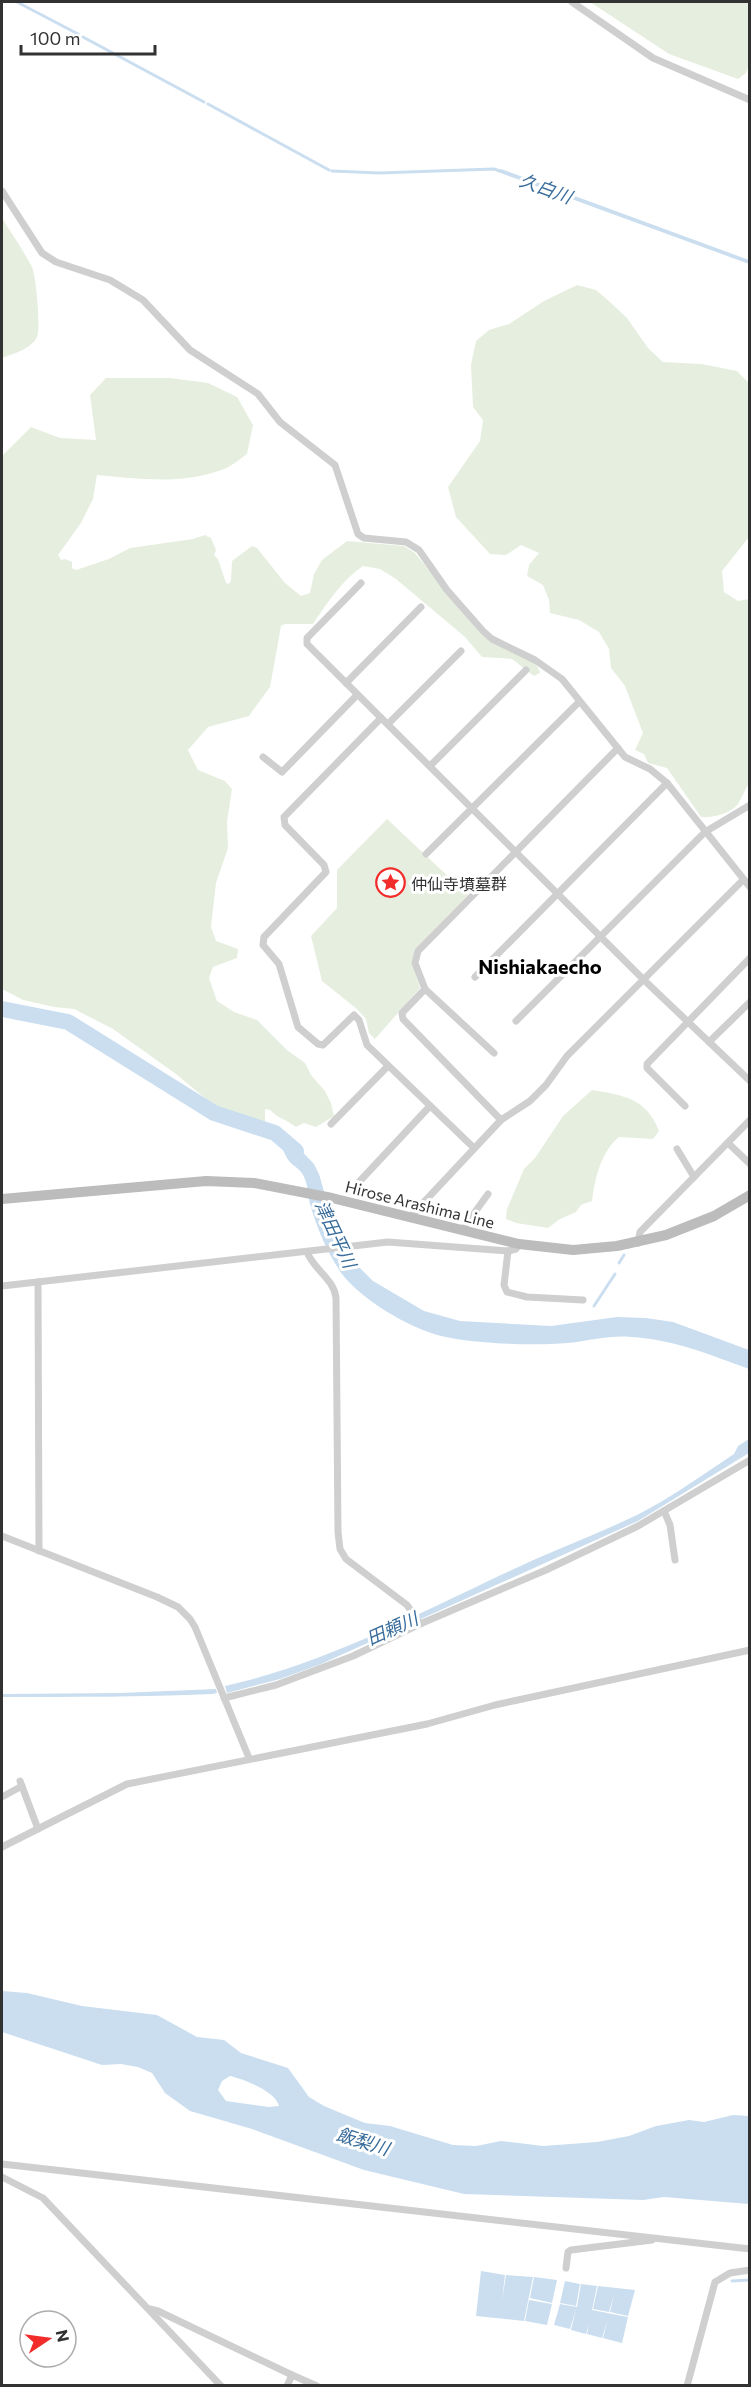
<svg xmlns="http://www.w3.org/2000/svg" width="751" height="2387" font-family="Commissioner,'Noto Sans JP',sans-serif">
  <rect width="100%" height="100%" fill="#fff"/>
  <g fill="#e6efdf">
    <path d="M590,2H749V64L746,73L738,79L669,54Z"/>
    <path d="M2,218C12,234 23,250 32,267C36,276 41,328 37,337C31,349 13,354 2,358Z"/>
    <path d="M577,285L596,290L611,303L627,318L648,348L663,362L702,364L737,371L749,383V537L722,571L724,592L738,601L749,599V783C745,789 742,798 738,804C730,814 713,818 701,817L667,768L648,763L644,754L635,750L643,733L625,686L611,668L609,649L599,632L579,620L550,613L549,600L543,585L527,576L529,565L539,553L521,545L506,555L490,554L456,517L448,487L480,441L483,420L473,407L471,365L476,341L489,330L509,324L544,301Z"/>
    <path d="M106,378H170L208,383L237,397L253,425L247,454C240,459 232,466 224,469C183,485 139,479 97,475L93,499L81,523L58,555L61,560L65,559L72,562V568L76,570L109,559L130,548L193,539L205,535L211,538L216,550L214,555L218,559L226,583L229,584L231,580L232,561L252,546L257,548L285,583L301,596L310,593L314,574L322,560L347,541L404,546L415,553L479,632C483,635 487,639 491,642C504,651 536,654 540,673L534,676L512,659L482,657L465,637L396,579L380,569L363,566C341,581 328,602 313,624H285L281,626L270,687L249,716L208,727L188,750L198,770L225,781L232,789L227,822L228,848L216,883L211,927L216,941L238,949L237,958L213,967L209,978L217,1001L234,1012L257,1020L287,1050L305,1063L311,1075L325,1091L331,1103L334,1116L316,1127L304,1123L296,1127C286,1119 280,1120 270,1110L265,1109V1125L249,1121L212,1104L176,1074L113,1029L74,1009L54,1007L23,1000L2,989V456L31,427L60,438L96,440L90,395Z"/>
    <path d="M387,819L468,895L415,949L412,963L420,988L375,1039L369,1033L366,1019L357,1009L322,981L311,936L337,908V870Z"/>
    <path d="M592,1090C622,1095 647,1098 659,1131L653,1139L619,1137C601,1152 595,1178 592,1201L581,1205L576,1212L560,1219L548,1228L516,1223L506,1219L507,1209L524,1169L535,1158L563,1116Z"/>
  </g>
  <g fill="#cadef0" fill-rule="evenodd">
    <path d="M501,169L749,260V264L498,172Z"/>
    <path d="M278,1136L290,1139L314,1164L319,1174L334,1226L352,1260L373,1281L424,1311L460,1321L551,1326L617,1317L646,1318L673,1322L749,1350V1369C711,1355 672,1339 631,1337C610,1335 589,1341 568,1343C533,1346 476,1344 441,1336C409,1328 362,1300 342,1274C327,1253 317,1228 310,1204C308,1195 308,1185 304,1177C301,1169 294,1167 289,1161C284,1154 281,1144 278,1136Z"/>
    <path d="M749,1439V1453L638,1521L321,1664L280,1679L227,1693L225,1686C323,1664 412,1617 503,1574C547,1553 593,1536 637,1515C671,1498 702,1475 734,1454L738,1446Z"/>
    <path d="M216,1689L217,1693L213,1694C142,1697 72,1697 2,1697V1694L120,1693Z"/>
    <path d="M2,1991L27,1993L82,2006L157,2015L197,2037L224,2040L241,2053L288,2068L309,2097L324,2106L365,2123L390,2126L453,2145L476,2146L501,2141L543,2146L597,2142L629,2136L656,2126L689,2120L704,2122L733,2115L749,2116V2204L664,2197L643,2200L464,2194L364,2170L252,2129L190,2111L165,2093L152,2073L138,2067L121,2064L102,2065L2,2032ZM230,2076C244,2079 276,2092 279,2106L269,2107L226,2101L218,2090L222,2081Z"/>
    <path d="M481,2271L505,2275L502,2301L506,2275L533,2277L524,2321L476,2316Z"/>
    <path d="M534,2277L557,2280L552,2303L530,2298Z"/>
    <path d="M565,2281L580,2284L576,2306L560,2303Z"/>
    <path d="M581,2284L597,2286L592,2310L628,2317L622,2343L603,2338L608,2319L602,2338L587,2334L589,2324L586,2334L571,2330L576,2309L570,2329L554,2325L560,2304L577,2307Z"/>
    <path d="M598,2286L635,2290L628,2316L610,2312L614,2295L609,2312L593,2309Z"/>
    <path d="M529,2300L552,2304L547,2325L525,2321Z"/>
  </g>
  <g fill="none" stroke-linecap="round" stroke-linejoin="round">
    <g stroke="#cadef0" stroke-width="3">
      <path d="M17,2L78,34"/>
      <path d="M83,37L204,102"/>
      <path d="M208,104L329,170"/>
      <path d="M332,171L379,173L494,169L500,171"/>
      <path d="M619,1263L624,1255"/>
      <path d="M594,1306L615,1274"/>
      <path d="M732,2281L750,2280"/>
    </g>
    <path stroke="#cadef0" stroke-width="16" d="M2,1009L68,1022L214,1113L275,1133L296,1151"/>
    <g stroke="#cfcfcf" stroke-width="7">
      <path d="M572,2L653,58L750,100"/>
      <path d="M2,191L42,253L56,262L110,280L143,300L190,350L258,394L280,422L335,465L358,534L364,538L406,542L419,550L447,590L483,631L492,639L535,660L562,679L625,757L650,769L667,783L750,887"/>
      <path d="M361,583L307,638V644L644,980L750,1081"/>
      <path d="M346,683L421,607"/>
      <path d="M381,718L284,817L285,825L324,865L326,872L264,937L263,945L279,964L298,1027L318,1044L323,1045L354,1015L359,1020L367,1045L474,1148"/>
      <path d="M388,724L461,651"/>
      <path d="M263,757L282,772L357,695"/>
      <path d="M430,766L526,670"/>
      <path d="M426,854L578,703"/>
      <path d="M475,977L667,783"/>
      <path d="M425,989L494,1053"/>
      <path d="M516,1021L705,832L750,805"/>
      <path d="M709,1042L750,1002"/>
      <path d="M685,1106L647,1068V1064L750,958"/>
      <path d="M501,1120L403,1019L402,1013L425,989L415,963L418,951L618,748"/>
      <path d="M331,1124L387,1067"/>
      <path d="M728,1143L750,1164"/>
      <path d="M677,1149L694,1177"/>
      <path d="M359,1182L430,1106"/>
      <path d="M410,1217L501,1120L530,1101L546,1085L567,1056L743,880"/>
      <path d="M462,1230L488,1194"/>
      <path d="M638,1243L640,1232L750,1120"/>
      <path d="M508,1251L504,1285L507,1292L527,1297L583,1300"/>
      <path d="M307,1252C314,1270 334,1279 336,1298L338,1532L340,1549L346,1559L407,1605L420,1624"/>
      <path d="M38,1282L39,1551"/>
      <path d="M2,1286L388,1242L508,1251L516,1249L519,1244"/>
      <path d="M664,1511L670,1525L675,1560"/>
      <path d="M2,1536L157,1597L178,1607L190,1619L195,1627L249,1758"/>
      <path d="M224,1698L276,1685L353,1656L420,1624L546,1570L638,1526L750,1460"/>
      <path d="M20,1781L38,1829"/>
      <path d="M2,1797L22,1786"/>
      <path d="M2,1847L127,1784L427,1724L495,1705L750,1650"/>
      <path d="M2,2164L750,2249"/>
      <path d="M2,2177L43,2198L221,2386"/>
      <path d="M566,2268L568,2252L571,2250L652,2240"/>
      <path d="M150,2309L158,2311L292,2375L287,2386"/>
      <path d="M292,2375L317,2386"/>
      <path d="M687,2386L715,2282L730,2273L750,2270"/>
    </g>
    <path stroke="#bcbcbc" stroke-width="10" d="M2,1199L206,1181L254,1183L332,1198L519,1244L573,1250L617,1246L666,1235L714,1216L750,1195"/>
  </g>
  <defs>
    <symbol id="sight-ring" viewBox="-11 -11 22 22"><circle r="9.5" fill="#fff" stroke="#f22c2a" stroke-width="1.5"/><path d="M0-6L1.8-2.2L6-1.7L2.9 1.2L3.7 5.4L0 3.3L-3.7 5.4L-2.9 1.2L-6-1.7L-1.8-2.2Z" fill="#f22c2a"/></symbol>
  </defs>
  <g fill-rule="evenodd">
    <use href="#sight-ring" x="374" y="866" width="33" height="33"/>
  </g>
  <g text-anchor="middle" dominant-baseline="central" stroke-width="6" stroke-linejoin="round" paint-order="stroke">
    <g font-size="16" fill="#323232" stroke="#fff" text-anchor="start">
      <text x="411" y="883">仲仙寺墳墓群</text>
    </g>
    <g font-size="16" fill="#323232" stroke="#fff">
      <text transform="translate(420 1204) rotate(14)">Hirose Arashima Line</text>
    </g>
    <g font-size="18" font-style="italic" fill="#386c9b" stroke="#fff">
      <text transform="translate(546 188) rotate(20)">久白川</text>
      <text transform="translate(336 1234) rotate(65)">津田平川</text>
      <text transform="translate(392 1628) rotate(-24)">田頼川</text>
      <text transform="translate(363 2141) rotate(17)">飯梨川</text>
    </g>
    <g font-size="20" font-weight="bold" fill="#000" stroke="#fff">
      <text x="540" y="966">Nishiakaecho</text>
    </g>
  </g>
  <rect width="751" height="2387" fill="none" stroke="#323232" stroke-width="6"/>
  <g transform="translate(48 2339) rotate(77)"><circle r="28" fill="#ffffff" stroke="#adadad" stroke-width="1.5"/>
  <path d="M0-4.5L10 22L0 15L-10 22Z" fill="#f22c2a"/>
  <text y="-9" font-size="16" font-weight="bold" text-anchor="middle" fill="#323232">N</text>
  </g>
  <path d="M21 45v9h134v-9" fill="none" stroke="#323232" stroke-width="3"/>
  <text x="30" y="45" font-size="18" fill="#323232" stroke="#ffffff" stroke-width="4.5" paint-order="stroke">100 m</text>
</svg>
